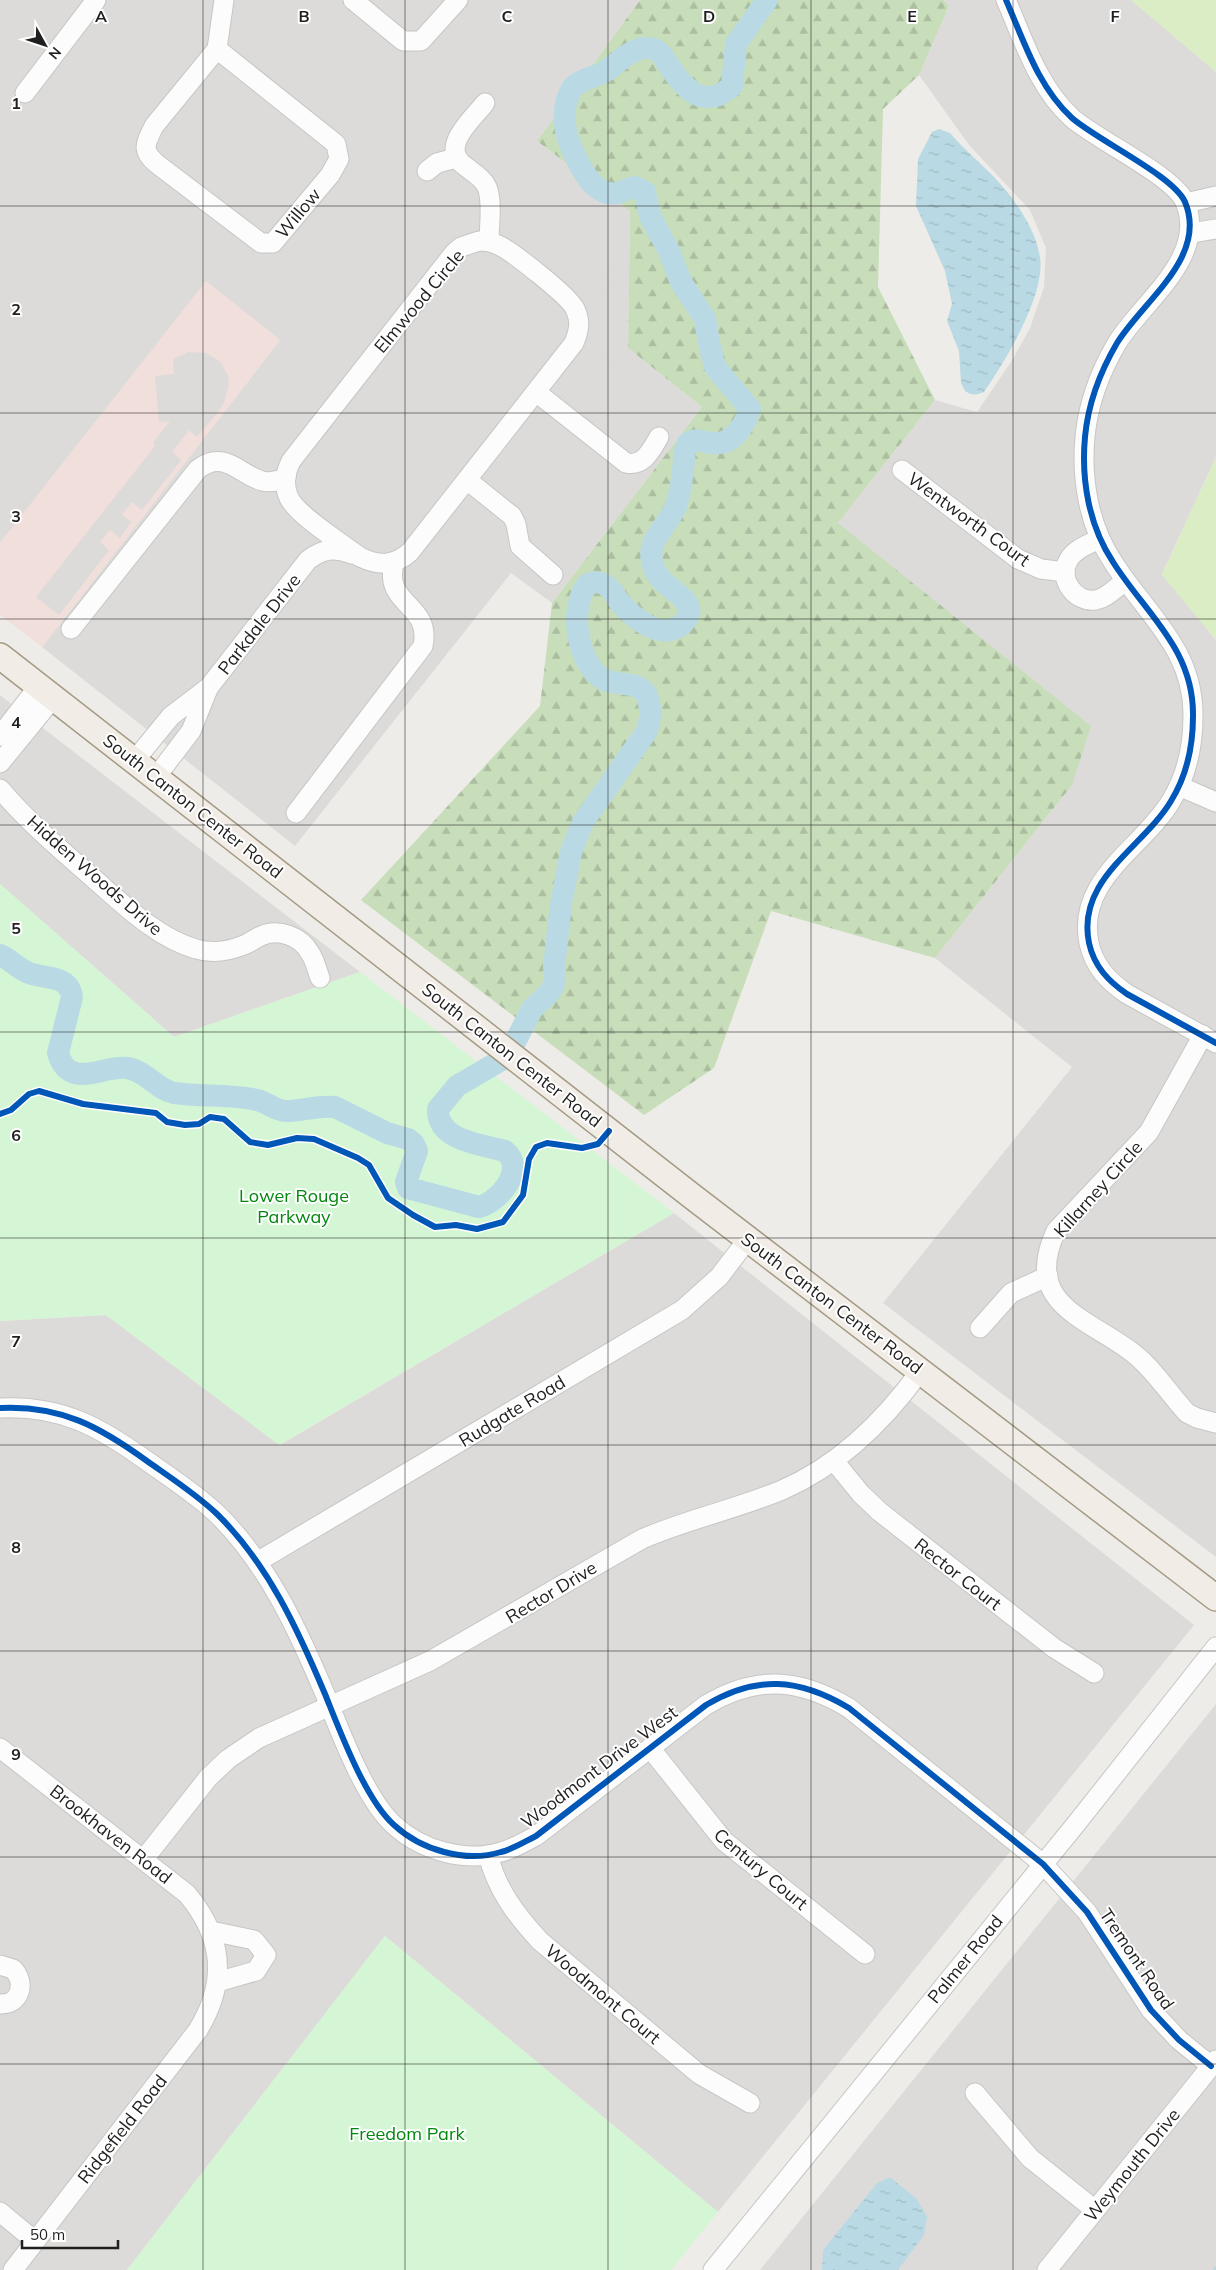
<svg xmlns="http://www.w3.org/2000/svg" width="1216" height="2270" font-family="Mulish,sans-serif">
  <defs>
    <pattern id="forest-firs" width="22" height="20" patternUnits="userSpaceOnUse" patternTransform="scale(1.25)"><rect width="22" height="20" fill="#c8debb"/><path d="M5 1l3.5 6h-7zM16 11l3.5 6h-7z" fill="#abbea0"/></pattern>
    <pattern id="water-ripples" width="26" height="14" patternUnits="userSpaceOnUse" patternTransform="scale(1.25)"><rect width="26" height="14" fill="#b9dae4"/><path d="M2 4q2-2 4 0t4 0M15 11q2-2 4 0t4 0" fill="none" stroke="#9fbbc3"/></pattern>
  </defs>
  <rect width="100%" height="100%" fill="#eeece8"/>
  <g fill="#dddbd9">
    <path d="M0,0H640L537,141L630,211L628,348L702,407L552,603L511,573L295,846L42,647L280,340L206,282L0,543Z"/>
    <path d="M944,0H1131L1216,72V457L1162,574L1216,640V1557L883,1303L1072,1067L935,958L1072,785L838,523L935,400L977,412L1013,359L1030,328L1044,287L1046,248L1030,210L969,145L919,75L949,6Z"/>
    <path d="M0,695L360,972L174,1037L0,884Z"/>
    <path d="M674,1213L1194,1625L718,2212L385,1936L127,2270H0V1321L106,1315L280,1445Z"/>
    <path d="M1216,1704V2270H760Z"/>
  </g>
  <path fill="#f1dfdc" d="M206,281L280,340L42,647L0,615V543Z"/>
  <g fill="#dcdbd9">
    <path d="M75,1L103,22L40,105L12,84Z"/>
    <path d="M435,25L453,39L446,50L436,57L410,62L396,57L384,47L395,34L403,41Z"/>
    <path d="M481,117L491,126L473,148L455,134Z"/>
    <path d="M138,122L151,132L157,164L146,178L135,166L128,148L132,130Z"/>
    <path d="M336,122L343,127L351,139L357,152L352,176L336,164L326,135Z"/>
    <path d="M436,157L449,173L473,192L470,196L473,198L463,211L441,194L447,186L440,181L433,186L420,169Z"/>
    <path d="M548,171L576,192L565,206L552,196L542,208L549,214L542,224L534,218L532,219L540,227L532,236L516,223L519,211L524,209L535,197L531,193L539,183L546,188L548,187L541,181Z"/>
    <path d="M247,234L261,243L282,234L297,246L278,261L267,262L251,259L243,255L236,248Z"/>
    <path d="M488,256L507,271L493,290L471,272L481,259Z"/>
    <path d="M389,259L412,276L392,302L369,285L375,277L367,270L374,260L383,266Z"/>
    <path d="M613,265L622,272L604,293L596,287Z"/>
    <path d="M546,301L564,318L563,326L554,336L532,318Z"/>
    <path d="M420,336L443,354L435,363L445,371L438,380L428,372L421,381L399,364Z"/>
    <path d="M324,342L346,359L326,385L304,368L310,360L301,353L309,343L318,350Z"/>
    <path d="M594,347L611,360L579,399L563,386Z"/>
    <path d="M188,352L206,353L221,362L228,376L229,384L224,402L218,412L197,437L189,430L172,452L181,460L142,510L132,502L122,514L131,522L120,538L110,530L100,542L109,550L59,615L36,597L155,446L153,443L170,421L159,422L155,376L174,374L173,359Z"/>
    <path d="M481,384L503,401L483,426L461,409Z"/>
    <path d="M354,421L376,438L365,453L342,435Z"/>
    <path d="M219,423L241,428L240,437L246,441L253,432L276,450L262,468L238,450L219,445Z"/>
    <path d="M195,465L213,479L196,502L186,494L176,507L186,515L168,537L160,531L128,571L136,578L119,600L110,593L100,606L108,612L91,634L82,627Z"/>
    <path d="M414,468L436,487L426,499L404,481Z"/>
    <path d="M314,500L337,509L355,523L371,545L362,551L348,532L331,520L310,512Z"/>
    <path d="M278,529L293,541V545L265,580L259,579L255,583L233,565L246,549L255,556Z"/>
    <path d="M514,540L523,557L514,564L506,554L502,542Z"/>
    <path d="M539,541L561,558L555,566L565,574L557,584L525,558Z"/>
    <path d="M427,568L449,586L443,594L448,600L458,593L466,618L445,622L433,602L418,590V579Z"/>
    <path d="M334,575L349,587L332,608L323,602L318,607L333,620L334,627L325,637L303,619L308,612L313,595L328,577Z"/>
    <path d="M181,630L203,649L196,658L202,663L173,699L155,684L173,662L181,668L185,663L166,648Z"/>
    <path d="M413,637L431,652L300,815V798L291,791L309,769L317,776L327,764L319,757L336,736L344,742L378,700L369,693L387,672L395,678L404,665L396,659Z"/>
    <path d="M251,685L273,703L262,717L257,720L240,707L236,712L245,719L227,742L211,730L212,724L228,704L244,694Z"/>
    <path d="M81,786L101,802L74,835L54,819Z"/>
    <path d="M233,907L246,916L232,936L219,927Z"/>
  </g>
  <g fill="#daedc4">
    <path d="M1131,0H1216V72Z"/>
    <path d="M1216,457V640L1162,575Z"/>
  </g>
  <path fill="url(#forest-firs)" d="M640,0H944L949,6L919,75L883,109L878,287L935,400L838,523L1091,726L1072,785L935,958L771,911L714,1068L644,1115L361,900L540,706L552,603L702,407L628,348L630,211L537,141Z"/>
  <g fill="#d4f6d4">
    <path d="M0,884L174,1037L360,972L674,1213L279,1445L106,1315L0,1321Z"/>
    <path d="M385,1936L718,2212L671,2270H127Z"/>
  </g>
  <g fill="url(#water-ripples)">
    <path d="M939,129L950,133C968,154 991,171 1008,193C1023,212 1036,233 1040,257C1046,295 1005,361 984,392C976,395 972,396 965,391L961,383L959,351L947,321L952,304L945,271L916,206L918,159L932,132Z"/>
    <path d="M890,2177L917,2199L927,2217L924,2235L898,2270H822L823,2250L877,2183Z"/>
  </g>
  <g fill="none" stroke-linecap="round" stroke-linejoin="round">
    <path stroke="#b9dae4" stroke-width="4" d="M1215,2270L1216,2268"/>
    <path stroke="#b9dae4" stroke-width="22" d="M0,955C10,959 17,968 27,972C42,980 69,973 72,997L58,1053C69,1091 102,1065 127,1068C145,1070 156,1089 174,1093C201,1097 230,1094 257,1100C267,1102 275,1111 286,1111C302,1111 318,1105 335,1107L387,1133L408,1139L414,1144L417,1151L406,1182L408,1188L479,1207C499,1202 527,1169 505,1151C481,1144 437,1141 438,1109L457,1086L503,1059L510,1052L532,1009L547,995L553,987L555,977L554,967L561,904L571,852L583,822L647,731L651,713L647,695L643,690C631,681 616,686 603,679C577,664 568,607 588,584C595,581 603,582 609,588C613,591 615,596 618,600C631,616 661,643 682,624C702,606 676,594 665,583C659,578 653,569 652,561C647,540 669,524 676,506C682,489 683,468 685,450L688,443C695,438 704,442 712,443C733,446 744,426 750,409L715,367L709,343L705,319L681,282L669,251L650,216L645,192L636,187C630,187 625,191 618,193C594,198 580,167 572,149C564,131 561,109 571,90C576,80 594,78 604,72C618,64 634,43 654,49C662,52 666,62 671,69C688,93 706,109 732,86L736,44L767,0"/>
    <defs>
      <g id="minor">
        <path d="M353,0L403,41H421L458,0"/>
        <path d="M1006,0C1024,41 1038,87 1072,118C1097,140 1174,176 1185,202C1208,257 1143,301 1117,343C1100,372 1088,404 1085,437C1081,480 1089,526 1113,562C1145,613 1194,649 1193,716C1193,746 1187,775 1171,801C1143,848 1076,879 1089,943C1094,966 1108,981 1127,994L1216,1043"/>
        <path d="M217,49L336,144L339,159L330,175L273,243H261L157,164C140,150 146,143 154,126L217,49L224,0"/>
        <path d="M25,93L96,0"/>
        <path d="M485,103C471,121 439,147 465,166C472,172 483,178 487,187C493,202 489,226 489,241"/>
        <path d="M427,171L437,163L456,158"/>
        <path d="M1186,203L1216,196"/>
        <path d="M1191,233L1216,229"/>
        <path d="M479,241C486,241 492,242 498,245C512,251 570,297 575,309C581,321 579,331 574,343L410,552C394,566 379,566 360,557C343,544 298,516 289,498C283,485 285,473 291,461L454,253L461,247Z"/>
        <path d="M536,392L626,463C644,467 651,450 659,437"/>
        <path d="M902,470L1018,559L1041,569L1065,572"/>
        <path d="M467,480L512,516L516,524L520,546L553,575"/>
        <path d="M1100,539C1089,544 1074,549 1068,561C1058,579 1075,603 1096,600C1107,598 1116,587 1126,581"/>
        <path d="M71,629L198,469C234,442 249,498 286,477"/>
        <path d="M0,736L38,687"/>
        <path d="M135,760L171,716L209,687L308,560C324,548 334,548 352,554"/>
        <path d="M0,763L53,698"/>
        <path d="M156,777L191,731L208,689"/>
        <path d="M1179,786L1216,802"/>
        <path d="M0,789C28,822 61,850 93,878C123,904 157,938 196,949C212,954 229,951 244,945C250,943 255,938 261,936C278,928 301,936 310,953C315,960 317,970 320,978"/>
        <path d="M296,813L423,646C432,603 383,606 394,563"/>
        <path d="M1203,1035L1149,1132L1056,1231C1021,1305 1090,1319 1133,1353C1155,1370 1169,1394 1187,1413L1197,1418L1216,1423"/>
        <path d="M980,1328L1011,1293L1048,1276"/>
        <path d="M0,1408C61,1405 100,1427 147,1461C171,1478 196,1494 217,1514C268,1564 298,1630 325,1694C340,1731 365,1799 394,1825C421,1850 465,1863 501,1852C513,1849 524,1842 536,1836L706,1705C756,1675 799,1678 849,1708L1043,1864L1087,1912L1151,2010L1179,2040L1211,2066"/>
        <path d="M834,1461L861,1494L880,1512L1054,1648L1094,1673"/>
        <path d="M257,1562L682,1310L719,1277L748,1239"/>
        <path d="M0,1748L187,1894C223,1937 228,1981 198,2030L13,2270"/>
        <path d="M650,1748L724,1841L865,1954"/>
        <path d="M488,1855C497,1890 516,1915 540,1941L699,2074L750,2103"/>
        <path d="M144,1859L208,1778L228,1759L259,1738L430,1661L642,1539C688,1519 737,1509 782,1490C840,1465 885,1420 921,1370"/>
        <path d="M211,1931L254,1940L266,1955L256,1971L217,1982"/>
        <path d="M0,1965L13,1969C26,1982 21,2005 0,2004"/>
        <path d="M975,2093L1030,2158L1095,2210"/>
        <path d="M0,2212L35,2241"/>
        <path d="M713,2270L1076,1824L1216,1647"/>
        <path d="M1047,2270L1216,2060"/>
      </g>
      <path id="major" d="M0,656L693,1197L1216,1598"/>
    </defs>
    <use href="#minor" stroke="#c6c6c4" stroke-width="21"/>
    <use href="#major" stroke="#a49a84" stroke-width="28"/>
    <use href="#minor" stroke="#fcfcfc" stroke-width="19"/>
    <use href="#major" stroke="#f1ece5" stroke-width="25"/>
    <defs>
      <g id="cycleway">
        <path d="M1006,0C1024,41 1038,87 1072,118C1097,140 1174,176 1185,202C1208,257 1143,301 1117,343C1100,372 1088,404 1085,437C1081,480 1089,526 1113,562C1145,613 1194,649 1193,716C1193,746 1187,775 1171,801C1143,848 1076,879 1089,943C1094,966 1108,981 1127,994L1216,1043"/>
        <path d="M0,1114L11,1110L29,1094L39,1091L83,1104L156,1113L167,1122L185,1125L199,1124L210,1117L224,1119L250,1142L268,1145L297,1138L314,1139L358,1158L369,1165L388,1198L413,1215L435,1227L456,1225L477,1229L503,1222L523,1195L529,1159L536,1147L547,1143L582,1148L598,1144L609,1131"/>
        <path d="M0,1408C61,1405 100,1427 147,1461C171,1478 196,1494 217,1514C268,1564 298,1630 325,1694C340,1731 365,1799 394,1825C421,1850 465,1863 501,1852C513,1849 524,1842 536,1836L706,1705C756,1675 799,1678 849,1708L1043,1864L1087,1912L1151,2010L1179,2040L1211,2066"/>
      </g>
    </defs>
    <use href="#cycleway" stroke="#fff" stroke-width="9"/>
    <use href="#cycleway" stroke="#0057b8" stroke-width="6"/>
  </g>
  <path fill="none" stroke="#1f1f1f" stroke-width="1" stroke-opacity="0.55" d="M203,0V2270M405,0V2270M608,0V2270M811,0V2270M1013,0V2270M0,206H1216M0,413H1216M0,619H1216M0,825H1216M0,1032H1216M0,1238H1216M0,1445H1216M0,1651H1216M0,1857H1216M0,2064H1216"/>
  <g text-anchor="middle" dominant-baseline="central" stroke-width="4" stroke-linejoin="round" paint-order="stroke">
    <g font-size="18" fill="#1f1f1f" stroke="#fff">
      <text transform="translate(298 213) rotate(-50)">Willow</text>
      <text transform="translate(419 301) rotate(-50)">Elmwood Circle</text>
      <text transform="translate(969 519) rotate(36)">Wentworth Court</text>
      <text transform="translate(259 624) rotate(-52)">Parkdale Drive</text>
      <text transform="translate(193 806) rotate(38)">South Canton Center Road</text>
      <text transform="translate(95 875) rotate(41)">Hidden Woods Drive</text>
      <text transform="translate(512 1055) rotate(38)">South Canton Center Road</text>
      <text transform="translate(1098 1189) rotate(-48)">Killarney Circle</text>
      <text transform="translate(832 1303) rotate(37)">South Canton Center Road</text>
      <text transform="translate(512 1411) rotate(-31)">Rudgate Road</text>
      <text transform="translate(958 1574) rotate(38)">Rector Court</text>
      <text transform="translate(551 1592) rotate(-31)">Rector Drive</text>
      <text transform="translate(599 1767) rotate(-37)">Woodmont Drive West</text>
      <text transform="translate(111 1834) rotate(38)">Brookhaven Road</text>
      <text transform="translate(761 1869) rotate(40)">Century Court</text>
      <text transform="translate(965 1959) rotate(-51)">Palmer Road</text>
      <text transform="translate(1137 1959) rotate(56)">Tremont Road</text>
      <text transform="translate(603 1994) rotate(40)">Woodmont Court</text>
      <text transform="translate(122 2129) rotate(-52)">Ridgefield Road</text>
      <text transform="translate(1132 2165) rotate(-51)">Weymouth Drive</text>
    </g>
    <g font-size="18" fill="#03870f" stroke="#fff">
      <text x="294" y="1195">Lower Rouge<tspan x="294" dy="21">Parkway</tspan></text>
      <text x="407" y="2133">Freedom Park</text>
    </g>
  </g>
  <g font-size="16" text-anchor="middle" font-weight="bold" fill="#1f1f1f" stroke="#fff" stroke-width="4" stroke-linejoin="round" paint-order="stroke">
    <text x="101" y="22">A</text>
    <text x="304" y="22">B</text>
    <text x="507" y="22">C</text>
    <text x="709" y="22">D</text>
    <text x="912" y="22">E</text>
    <text x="1115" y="22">F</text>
    <text x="16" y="109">1</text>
    <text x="16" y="315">2</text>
    <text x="16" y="522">3</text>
    <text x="16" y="728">4</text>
    <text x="16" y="934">5</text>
    <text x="16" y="1141">6</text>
    <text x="16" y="1347">7</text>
    <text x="16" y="1553">8</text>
    <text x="16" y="1760">9</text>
  </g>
  <g transform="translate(45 45) rotate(130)" stroke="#ffffff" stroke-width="4" paint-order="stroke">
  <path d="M0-4L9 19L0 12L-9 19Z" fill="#1f1f1f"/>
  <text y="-8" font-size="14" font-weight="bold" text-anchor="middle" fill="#1f1f1f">N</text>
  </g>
  <path d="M22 2240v8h96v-8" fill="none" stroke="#1f1f1f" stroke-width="2.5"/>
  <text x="30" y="2240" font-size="15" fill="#1f1f1f" stroke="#ffffff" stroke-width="4" paint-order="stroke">50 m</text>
</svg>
